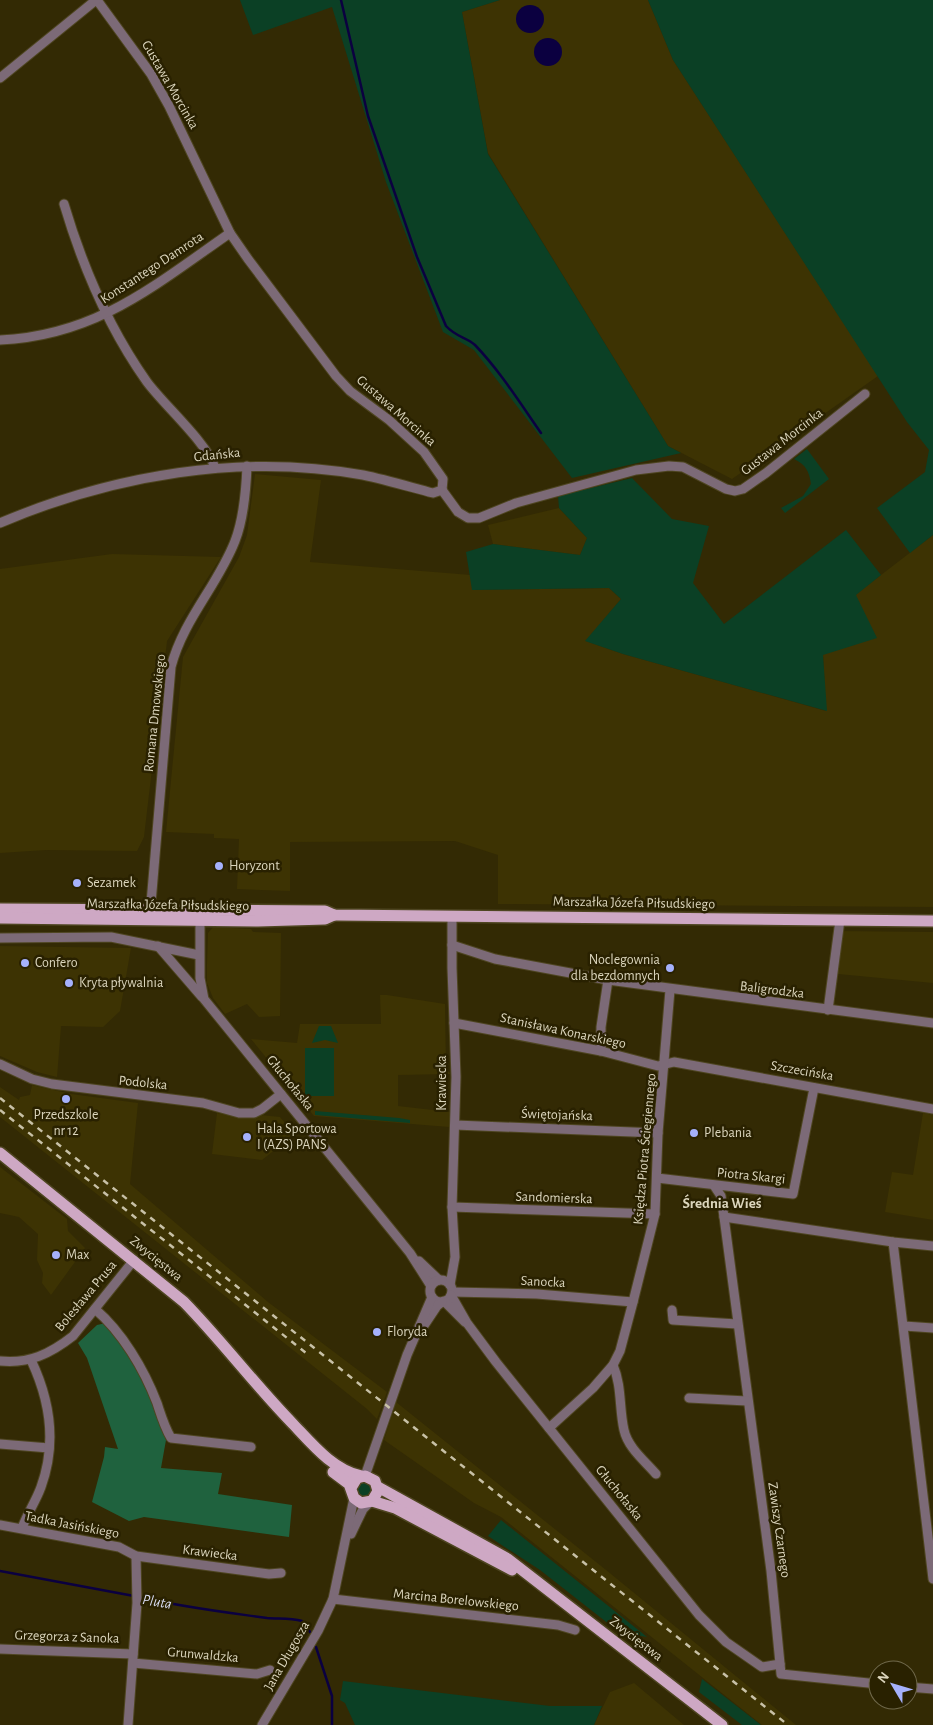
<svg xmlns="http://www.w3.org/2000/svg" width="933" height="1725" font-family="'Alegreya Sans',sans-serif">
  <rect width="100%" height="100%" fill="#332a04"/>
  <g fill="#3d3303">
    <path d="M500,0H648L673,60L878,376L732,479L668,446L488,153L462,12Z"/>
    <path d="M255,474L321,480L310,562L471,575L473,590L609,588L621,599L586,641L623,654L826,711L823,655L855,595L933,535V907L498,904V855L455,841L290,842V891L237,889L239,839L214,838V834L166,832L183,657L239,557L247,535Z"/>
    <path d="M559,508L587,538L580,555L493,544L488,525Z"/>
    <path d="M112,554L221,557L167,641L144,837L137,851L46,850L0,853V569Z"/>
    <path d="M213,927L251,929L253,932L281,933L280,1016L259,1017L247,1004L225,1014L213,998L207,983V964L208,933Z"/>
    <path d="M833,931L933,932V983L828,973Z"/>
    <path d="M0,946L131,948L120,1011L103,1027L61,1026L57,1077L37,1072L0,1056Z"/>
    <path d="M380,995H387L445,1004L446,1069L451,1074L398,1075V1106L450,1112L449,1127L314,1116L251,1039L297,1043L300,1024H381Z"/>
    <path d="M32,1085L71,1094L138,1103L130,1184L268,1302L387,1392L377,1419L367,1409L0,1117V1087L19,1100L20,1097L30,1095Z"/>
    <path d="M217,1113L244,1117L261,1115L280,1117L297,1137L292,1136L262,1160L212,1154Z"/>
    <path d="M923,1113L933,1115V1220L885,1212L892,1172L913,1175Z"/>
    <path d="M0,1167L67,1219L68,1231L85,1248L51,1295L42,1283L43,1273L37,1260L38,1234L19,1217L0,1213Z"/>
    <path d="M396,1402L611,1574L796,1725H762L501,1517L474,1503L384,1440Z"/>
    <path d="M634,1683L684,1725H594L610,1692Z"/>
  </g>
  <g fill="#0b4025">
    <path d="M240,0H500L462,12L488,154L668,446L681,453L572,478L474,350L443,332L386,182L332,7L253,35Z"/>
    <path d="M648,0H933V535L910,553L877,508L925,472L929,450L907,422L673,60Z"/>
    <path d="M807,449L829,479L785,513L781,508L803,496L811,484C809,471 806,465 794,459Z"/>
    <path d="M632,478L672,519L709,526L693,583L724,624L846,530L881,575L856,595L877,638L823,655L827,711L623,654L585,641L621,599L609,588L472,590L466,552L493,544L580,555L587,538L559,508L558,496Z"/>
    <path d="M319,1026H331L338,1043L325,1040L312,1043Z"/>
    <rect x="305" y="1048" width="29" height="48"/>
    <path d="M315,1111L399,1118L410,1120V1123L315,1115Z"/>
    <circle cx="365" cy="1490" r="8"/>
    <path d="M501,1520L647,1637L619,1632L540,1570L488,1536Z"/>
    <path d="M702,1679L761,1725H742L699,1692Z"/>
    <path d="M343,1681L550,1706H602L594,1725H355L345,1703L340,1700Z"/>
  </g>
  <path fill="#1f623e" d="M106,1323L120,1339L144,1382L154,1407L166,1440L161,1468L222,1473L218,1494L292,1505L289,1537L144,1517L129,1521L92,1502L104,1457L105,1447L118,1449L87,1358L78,1343L97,1325Z"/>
  <g fill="#0b0040">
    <circle cx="530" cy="19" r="14"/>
    <circle cx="548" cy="52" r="14"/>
  </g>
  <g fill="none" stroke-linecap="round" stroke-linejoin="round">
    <g stroke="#0b0040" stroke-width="2.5">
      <path d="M341,0L368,116L417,257L446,326C457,338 467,337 475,345C500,371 520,403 541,433"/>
      <path d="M0,1571L134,1596"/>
      <path d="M139,1597C181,1607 224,1612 267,1618C279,1619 290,1618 302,1621L310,1632"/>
      <path d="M316,1647L332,1696V1725"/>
    </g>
    <defs>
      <g id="minor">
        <path d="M97,0L151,74L169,106L230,233L248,259L336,376L350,391L389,420L424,452L443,479L442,490"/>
        <path d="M0,78L96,0"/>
        <path d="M64,204C83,268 108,327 147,382C164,405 208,444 215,468"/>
        <path d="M0,340C96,336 155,285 230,233"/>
        <path d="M442,490L458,512L468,518H479L516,503L636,470L669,466L683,467L726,489L735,491L743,489L766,473L865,394"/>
        <path d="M0,523C113,475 241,453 363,475C387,480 410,487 433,493L442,490"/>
        <path d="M150,915L171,667C183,620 218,585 235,541C244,518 246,491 247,466"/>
        <path d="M200,916V978L204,999L410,1253L431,1286"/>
        <path d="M0,938L111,937L199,955"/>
        <path d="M452,945L495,959L608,980L933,1023"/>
        <path d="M158,946L202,997"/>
        <path d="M828,1010L840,920"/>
        <path d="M454,1023L601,1051L658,1066L674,1062L933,1109"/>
        <path d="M601,1051V1027L608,980"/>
        <path d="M0,1064L32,1079L52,1084L203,1103L239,1113H254L262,1109L281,1094"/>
        <path d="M455,1125L658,1133"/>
        <path d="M657,1178L793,1194L814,1088"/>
        <path d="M715,1187L721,1196L724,1217L771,1571L781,1674L878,1684"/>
        <path d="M452,1207L655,1214"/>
        <path d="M724,1217L893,1242L933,1246"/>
        <path d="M893,1242L933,1579"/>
        <path d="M419,1261L439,1280"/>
        <circle cx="441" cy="1291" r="11"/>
        <path d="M450,1285L455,1257L452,1207L456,1077L452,968V916"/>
        <path d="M452,1292L537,1294L633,1302"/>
        <path d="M451,1295L467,1323L496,1362L699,1615L726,1642L762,1667L780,1664"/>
        <path d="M444,1301L465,1322"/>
        <path d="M95,1309C122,1332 144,1369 157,1403C161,1415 164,1426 171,1438L251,1447"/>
        <path d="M672,1310L673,1320L737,1324"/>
        <path d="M904,1326L933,1328"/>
        <path d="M423,1327L437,1306L442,1302"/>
        <path d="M0,1361C29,1364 50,1354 73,1336L134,1260"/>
        <path d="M613,1365C622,1386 619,1408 624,1430C628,1448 645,1461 656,1474"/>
        <path d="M689,1398L747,1401"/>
        <path d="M549,1428L593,1388L613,1365L620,1351L633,1302L655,1214L658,1133L670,990"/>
        <path d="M0,1444L49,1448"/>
        <path d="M365,1476L407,1355L432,1297"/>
        <path d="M0,1525L119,1547L136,1556L269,1574L281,1573"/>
        <path d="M22,1528C27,1514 36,1501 41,1487C57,1443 50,1400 31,1360"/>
        <path d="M351,1534L363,1509L369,1503"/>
        <path d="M333,1599L558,1625L575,1630"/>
        <path d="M0,1649L133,1654"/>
        <path d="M133,1663L257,1674L270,1670"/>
        <path d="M908,1687L933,1689"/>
        <path d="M128,1725L137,1603L136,1556"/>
        <path d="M262,1725L318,1631L333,1599L354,1498"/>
      </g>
      <g id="major">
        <path d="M0,909L325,911L334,915L933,921"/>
        <path d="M0,918L258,921L325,919L334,915"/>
        <path d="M0,1153L184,1302C222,1341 255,1385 293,1424C312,1444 333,1470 361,1476"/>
        <path d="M333,1472L349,1484L354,1498L361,1503L372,1501L378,1491L375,1481L365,1476L357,1478L351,1488"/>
        <path d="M378,1487L508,1559L722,1725"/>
        <path d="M372,1501L395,1508L512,1570"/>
      </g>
    </defs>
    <use href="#minor" stroke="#4e4521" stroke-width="11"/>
    <use href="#major" stroke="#4e4521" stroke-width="14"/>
    <use href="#minor" stroke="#7c6a77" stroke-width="9"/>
    <use href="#major" stroke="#cea8c4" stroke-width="11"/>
    <g stroke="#c8c1a7" stroke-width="2.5" stroke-dasharray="6 6" stroke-linecap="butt">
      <path d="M0,1098L788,1725"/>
      <path d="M0,1110L306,1353"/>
    </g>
  </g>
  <g fill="#a5b1fc" stroke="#292100" stroke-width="2">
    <circle cx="219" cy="866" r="5"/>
    <circle cx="77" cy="883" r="5"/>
    <circle cx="25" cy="963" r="5"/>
    <circle cx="670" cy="968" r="5"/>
    <circle cx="69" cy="983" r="5"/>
    <circle cx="66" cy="1099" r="5"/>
    <circle cx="694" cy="1133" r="5"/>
    <circle cx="247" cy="1137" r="5"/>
    <circle cx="56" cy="1255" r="5"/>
    <circle cx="377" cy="1332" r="5"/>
  </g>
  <g text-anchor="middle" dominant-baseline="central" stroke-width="5" stroke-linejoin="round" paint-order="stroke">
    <g font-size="14" fill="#dbd5bc" stroke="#292100">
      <text transform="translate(170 85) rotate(60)">Gustawa Morcinka</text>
      <text transform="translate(152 268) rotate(-33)">Konstantego Damrota</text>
      <text transform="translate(396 411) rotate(41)">Gustawa Morcinka</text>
      <text transform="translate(782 442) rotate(-38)">Gustawa Morcinka</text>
      <text transform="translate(217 455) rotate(-6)">Gdańska</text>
      <text transform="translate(155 713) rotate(-84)">Romana Dmowskiego</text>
      <text transform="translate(634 903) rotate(1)">Marszałka Józefa Piłsudskiego</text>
      <text transform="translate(168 905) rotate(1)">Marszałka Józefa Piłsudskiego</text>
      <text transform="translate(772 990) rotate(7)">Baligrodzka</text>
      <text transform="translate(563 1031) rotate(12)">Stanisława Konarskiego</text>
      <text transform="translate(802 1071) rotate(10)">Szczecińska</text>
      <text transform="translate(143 1083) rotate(6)">Podolska</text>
      <text transform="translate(290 1083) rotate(51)">Głuchołaska</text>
      <text transform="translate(442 1083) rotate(-90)">Krawiecka</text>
      <text transform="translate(557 1115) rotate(2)">Świętojańska</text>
      <text transform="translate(645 1149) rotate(-85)">Księdza Piotra Ściegiennego</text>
      <text transform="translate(751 1176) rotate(6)">Piotra Skargi</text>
      <text transform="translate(554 1198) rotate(2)">Sandomierska</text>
      <text transform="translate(156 1259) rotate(39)">Zwycięstwa</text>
      <text transform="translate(543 1282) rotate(3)">Sanocka</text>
      <text transform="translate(86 1296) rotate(-50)">Bolesława Prusa</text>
      <text transform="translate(619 1493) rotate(51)">Głuchołaska</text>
      <text transform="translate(72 1525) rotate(11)">Tadka Jasińskiego</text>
      <text transform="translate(779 1530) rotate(82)">Zawiszy Czarnego</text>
      <text transform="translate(210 1553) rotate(7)">Krawiecka</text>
      <text transform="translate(456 1600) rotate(6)">Marcina Borelowskiego</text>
      <text transform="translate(67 1637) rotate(2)">Grzegorza z Sanoka</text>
      <text transform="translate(636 1639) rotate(38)">Zwycięstwa</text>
      <text transform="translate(203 1655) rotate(5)">Grunwaldzka</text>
      <text transform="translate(287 1656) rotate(-60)">Jana Długosza</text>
    </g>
    <g font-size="14" fill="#dbd5bc" stroke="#292100" text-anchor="start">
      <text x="229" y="866">Horyzont</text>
      <text x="87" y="883">Sezamek</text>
      <text x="660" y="960" text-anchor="end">Noclegownia<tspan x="660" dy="16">dla bezdomnych</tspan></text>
      <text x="35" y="963">Confero</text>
      <text x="79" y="983">Kryta pływalnia</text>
      <text x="66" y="1115" text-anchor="middle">Przedszkole<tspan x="66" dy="16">nr 12</tspan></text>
      <text x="257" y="1129">Hala Sportowa<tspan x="257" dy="16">I (AZS) PANS</tspan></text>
      <text x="704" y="1133">Plebania</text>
      <text x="66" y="1255">Max</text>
      <text x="387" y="1332">Floryda</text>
    </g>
    <g font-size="15" font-weight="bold" fill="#dbd5bc" stroke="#292100">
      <text x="722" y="1203">Średnia Wieś</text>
    </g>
    <g font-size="15" font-style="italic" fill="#d9ddf2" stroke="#292100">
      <text transform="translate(157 1602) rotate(10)">Pluta</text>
    </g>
  </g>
  <g transform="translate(893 1685) rotate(308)"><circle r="24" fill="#292100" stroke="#70694b"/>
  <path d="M0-4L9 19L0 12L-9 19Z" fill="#a5b1fc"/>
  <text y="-8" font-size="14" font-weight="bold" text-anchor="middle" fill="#dbd5bc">N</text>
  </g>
</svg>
